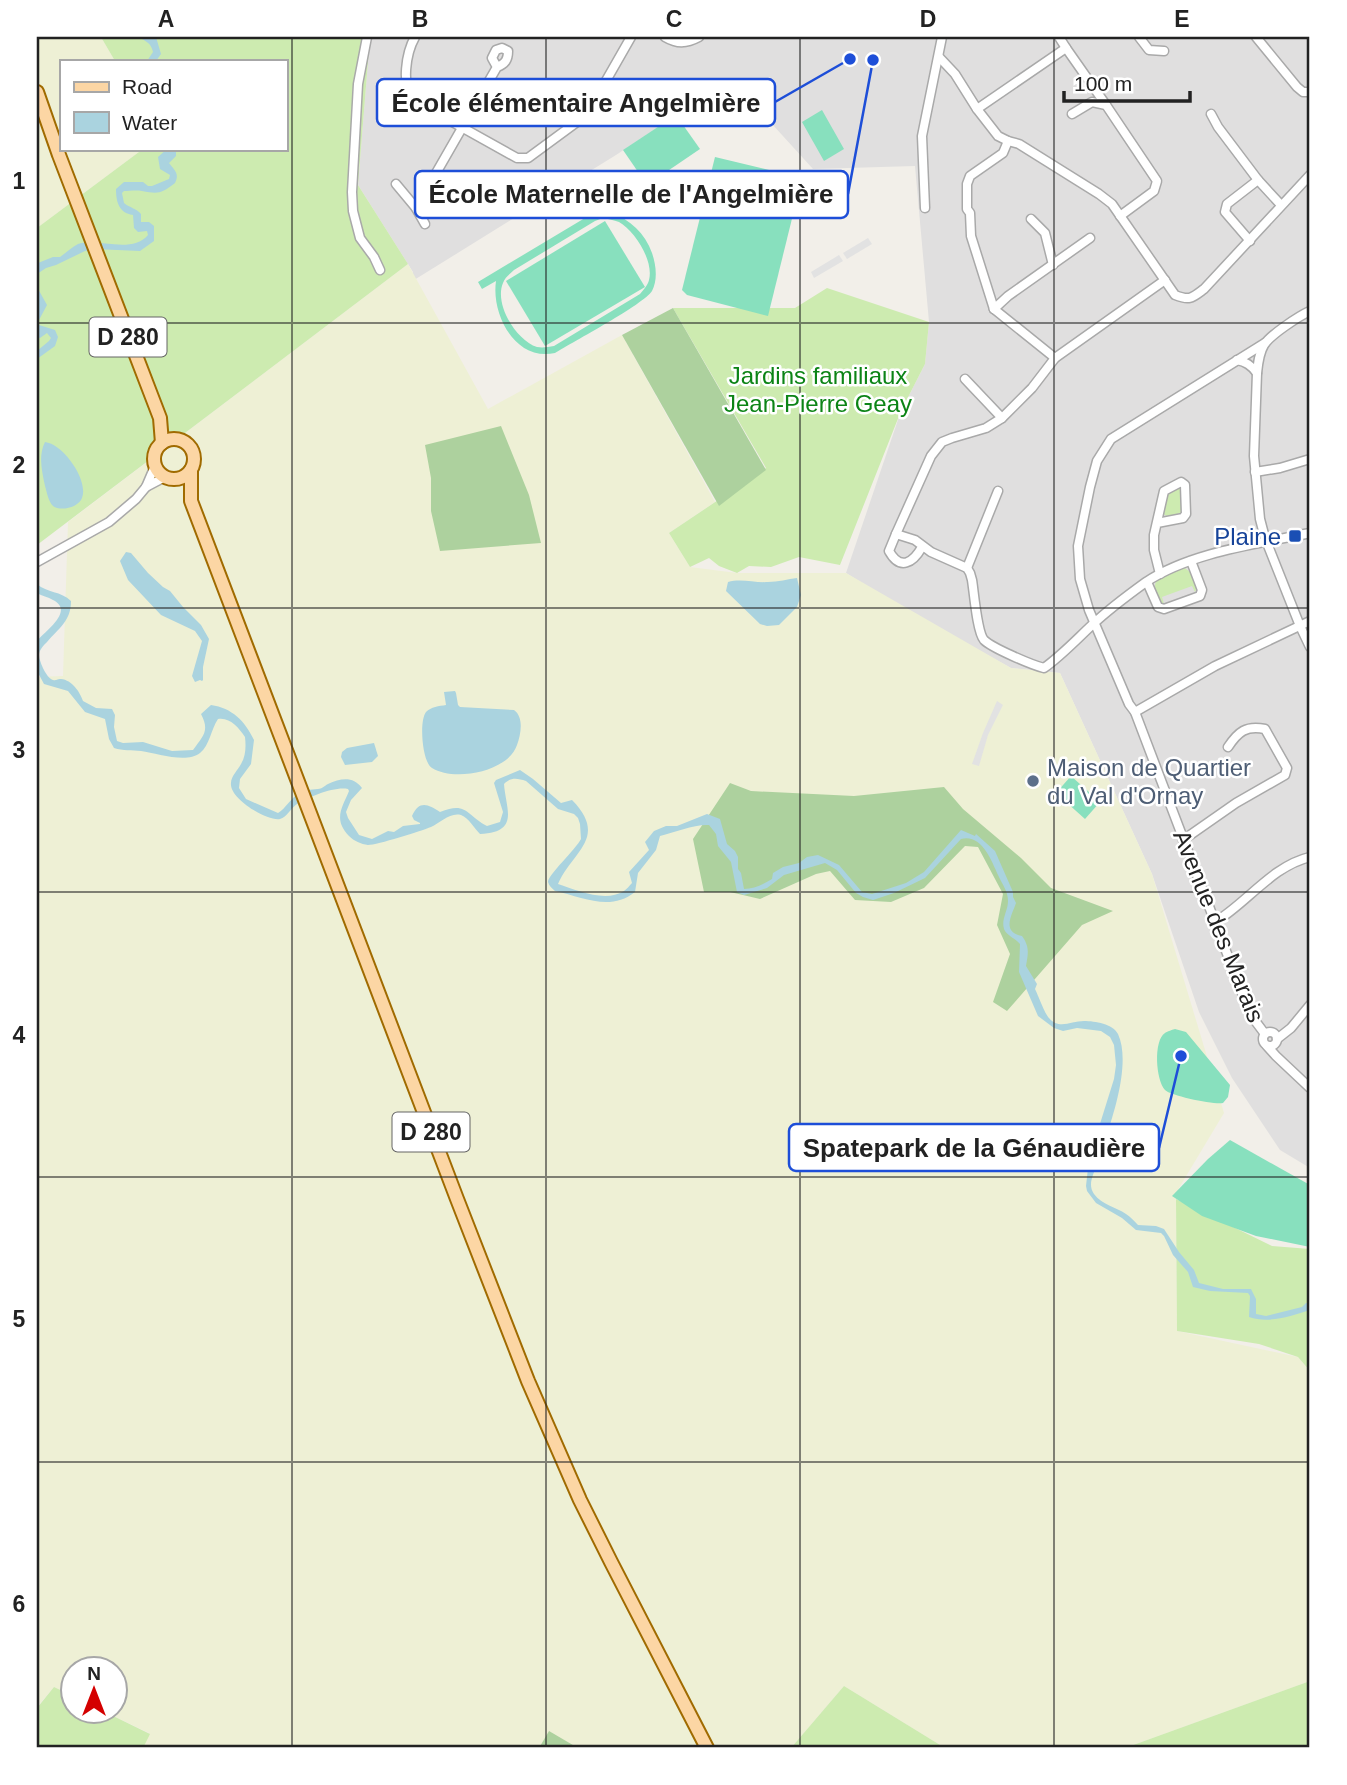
<svg xmlns="http://www.w3.org/2000/svg" width="1347" height="1785" font-family="Arial,sans-serif">
  <rect width="100%" height="100%" fill="#f2efe9"/>
  <path fill="#e0dfdf" d="M370,37H1310V1168L1280,1150L1232,1078L1199,1012L1152,874L1060,673L1011,668L907,611L846,573L901,411L925,364L929,322L915,166L813,169L731,79L616,155L406,285L413,272L358,185Z"/>
  <g fill="#eef0d5">
    <path d="M37,37H101L115,61H61V149H143L37,228Z"/>
    <path d="M408,264L488,409L622,335L715,502L669,533L690,567L737,573H846L1011,668L1060,673L1152,874L1224,1113L1176,1193L1177,1331L1298,1357L1310,1371V1681L1125,1748H945L844,1686L791,1748H578L549,1732L539,1748H143L149,1733L105,1712H116V1670H74L73,1696L54,1687L37,1707V677L63,676L68,522Z"/>
  </g>
  <g fill="#cdebb0">
    <path d="M101,37H370L358,185L408,264L37,545V228L143,149H285V61H115Z"/>
    <path d="M827,288L929,322L925,364L901,411L840,565L799,557L771,567L749,566L737,573L719,566L709,558L690,567L669,533L766,468L673,308H795Z"/>
    <path d="M1178,487L1181,490L1182,512L1169,517L1163,514L1167,496Z"/>
    <path d="M1185,568L1190,572L1197,588L1195,592L1192,586L1162,597L1164,604H1162L1154,589L1156,581L1175,571Z"/>
    <path d="M1176,1199L1272,1246L1310,1249V1371L1298,1357L1259,1344L1177,1331Z"/>
    <path d="M1310,1681V1748H1125Z"/>
    <path d="M844,1686L945,1748H791Z"/>
    <path d="M54,1687L73,1696L74,1712H105L150,1734L143,1748H37V1708Z"/>
  </g>
  <g fill="#add19e">
    <path d="M673,308L766,470L719,506L622,335Z"/>
    <path d="M501,426L529,495L541,543L440,551L431,511V478L425,445Z"/>
    <path d="M730,783L751,791L854,796L944,787L963,809L1021,858L1051,888L1113,911L1082,925L1007,1011L993,1002L1010,954L997,925L1003,894L978,847L965,846L924,888L891,902L855,900L830,871L816,874L760,899L730,892H704L693,839Z"/>
    <path d="M549,1731L578,1748H539Z"/>
  </g>
  <g fill="#88e0be" fill-rule="evenodd">
    <path d="M822,110L844,149L824,161L802,122Z"/>
    <path d="M676,115L700,149L647,185L623,150Z"/>
    <path d="M715,157L802,178L768,316L687,295L682,290Z"/>
    <path d="M620,197L624,204L611,212C630,220 645,233 652,253C656,265 658,279 652,291C644,304 573,342 555,353C516,362 491,315 496,281L482,289L478,282ZM603,218C608,219 614,220 619,222C635,231 654,261 649,280C648,285 644,289 640,294L554,346C548,347 543,348 537,347C516,340 494,304 503,283C505,277 510,274 514,270L595,221Z"/>
    <path d="M605,221L645,287L545,346L506,281Z"/>
    <path d="M1071,776L1100,802L1085,819L1056,793Z"/>
    <path d="M1175,1029L1186,1032L1230,1085L1228,1097L1223,1103C1215,1105 1171,1096 1165,1090C1156,1080 1153,1041 1165,1033C1166,1032 1174,1029 1175,1029Z"/>
    <path d="M1230,1140L1310,1185V1247L1256,1236L1202,1216L1172,1196L1208,1159Z"/>
  </g>
  <g fill="#e2e2e2">
    <path d="M868,238L872,244L847,259L843,253Z"/>
    <path d="M839,255L843,261L814,278L811,272Z"/>
    <path d="M997,701L1003,705L988,735L979,766L972,764L983,733Z"/>
  </g>
  <g fill="#aad3df">
    <path d="M138,37H156L161,54L156,61H147L153,52C151,43 146,41 138,37Z"/>
    <path d="M167,149H176V156L169,163C174,170 180,173 175,183C161,194 158,194 142,191C136,190 129,191 124,191L122,193L124,203C130,208 136,208 141,214V222H149L154,226V241L140,251L94,249L85,251L56,265L46,268L37,274V265L38,263L53,257H60C66,253 72,247 78,244C97,237 131,255 148,235L147,231L138,232L134,228L133,215C119,213 116,202 116,189L124,182H143L148,186H152L169,179L170,175L160,169L158,157Z"/>
    <path d="M37,287L47,305L39,320V325L55,330L58,337L55,346L37,359V351L49,341L51,338L47,333L40,338L37,337L38,309Z"/>
    <path d="M45,442C63,444 89,480 82,498C79,507 61,512 53,506C48,501 47,492 45,486C42,471 38,456 45,442Z"/>
    <path d="M126,552L131,553L148,573L163,587L170,591L183,607L201,625L209,639L203,667V680L202,681L200,680L195,682L192,676L202,641L195,631L161,615L128,580L120,561Z"/>
    <path d="M797,578L801,595L797,607L779,625L767,626L760,624L726,591L728,582C741,578 754,583 768,582C778,582 788,579 797,578Z"/>
    <path d="M37,584C47,593 61,591 71,601C71,621 59,628 47,642C44,645 39,650 39,655C39,661 46,676 51,679C56,682 55,679 61,679C72,680 80,692 83,701L96,708L112,709L115,715L114,727L117,741L123,743L143,742L172,751L193,750C203,736 210,731 201,714L211,705C232,708 245,721 254,740L251,764L240,779L239,788L246,799L278,813C286,808 290,799 298,794C306,789 310,790 318,789C322,789 324,786 328,784C341,778 353,776 362,788L351,800L346,812L348,818L359,835L372,839L388,831L394,832L403,826L420,824V823L414,820L412,816C419,800 428,804 440,812C467,801 466,815 487,826L500,822L503,812L494,783L496,780L520,770L533,779L561,803L572,800C609,838 572,851 558,884C577,890 605,903 624,891C627,889 629,886 632,883L629,872L649,850L645,842L654,831L666,826H677L707,814L720,819L727,844L735,851L738,857V869L741,873L744,889C754,889 764,884 772,879L773,873L783,867L799,863L807,857L818,855L839,865L862,892L872,894L906,883L924,872L961,830L975,836L976,834L995,851L1013,892V897L1016,903C1012,915 1001,932 1022,936C1030,947 1028,954 1026,966L1037,984L1035,989C1038,995 1045,1014 1049,1018C1059,1030 1071,1021 1084,1021C1095,1021 1113,1024 1118,1034C1130,1060 1116,1107 1107,1134C1105,1140 1100,1146 1098,1153C1097,1157 1098,1160 1097,1164C1094,1174 1087,1184 1094,1194C1102,1205 1116,1207 1126,1214C1131,1217 1134,1221 1138,1225L1156,1226L1164,1229L1179,1252L1194,1270L1199,1283L1223,1289H1251L1256,1299V1314L1266,1316L1302,1307L1306,1303H1310V1310C1291,1316 1269,1324 1249,1317L1250,1296L1248,1293L1210,1291L1193,1287L1188,1272L1173,1255L1164,1236L1161,1233L1136,1230L1122,1218L1096,1203L1087,1191L1086,1186L1089,1159L1114,1079L1116,1065L1114,1045L1110,1037L1101,1031L1077,1028L1063,1031L1054,1028L1038,1016L1019,972L1020,944C1015,938 1007,936 1004,929C1001,919 1008,911 1008,901C1008,891 1002,884 998,875C991,860 982,834 961,839L925,878L894,893L873,900L863,897L856,893L837,870L825,863L784,875L767,888L744,895L737,892L731,862L718,846L716,834L709,825C695,824 675,832 660,836L656,850L638,873L635,892C610,912 583,897 555,891C552,888 549,886 548,882C548,875 576,849 581,839L580,824L578,818L574,814L558,809L526,781C517,778 511,777 504,784C506,810 520,832 480,834C474,828 469,818 461,815C450,812 440,823 431,827C421,831 377,845 368,845C361,844 354,841 349,836C333,819 342,808 349,791L348,789C335,786 308,797 297,804C291,808 287,817 280,819C269,822 229,799 231,783C231,776 238,770 241,764C246,756 246,746 245,737C239,728 230,717 218,719C211,729 210,745 200,753C186,764 157,753 141,751C132,750 123,751 114,748L109,739L105,719L85,712L68,691L44,684L37,671V641C45,631 75,611 53,600C48,597 42,596 37,593Z"/>
    <path d="M455,691L456,693L458,705L460,707L514,710C524,717 521,734 517,745C508,772 454,782 432,768C422,762 419,721 426,712C431,707 439,706 446,705L444,692Z"/>
    <path d="M374,743L378,756L372,762L345,765L341,757L342,752L347,748Z"/>
  </g>
  <g fill="none" stroke-linecap="round" stroke-linejoin="round">
    <defs>
      <g id="street">
        <path d="M367,37L358,84L352,192L353,211L360,238L374,257L380,270"/>
        <path d="M415,37C406,53 401,85 413,100L517,158H528L581,119L591,107L631,37"/>
        <path d="M665,37C677,44 686,44 699,37"/>
        <path d="M1059,37L1066,48"/>
        <path d="M1139,37L1149,50L1164,51"/>
        <path d="M1256,37L1297,87L1303,92H1310"/>
        <path d="M939,57L955,74L977,109L998,136L1008,141L1019,144L1099,194L1112,204L1175,295C1190,301 1192,298 1204,289L1310,175"/>
        <path d="M977,109L1066,48L1106,105"/>
        <path d="M1072,114L1092,102L1106,105L1157,181L1154,191L1120,216"/>
        <path d="M1211,114L1218,127L1258,180"/>
        <path d="M396,184L416,208L497,67C505,64 508,60 508,51L502,48L496,50L492,58L497,67"/>
        <path d="M416,208L425,224"/>
        <path d="M925,208L922,136L942,37"/>
        <path d="M1031,219L1045,233L1053,265"/>
        <path d="M1250,241L1225,212L1227,204L1258,180L1281,205"/>
        <path d="M994,309L971,236L970,213L967,209V184L970,176L1003,153L1008,141"/>
        <path d="M994,309L1008,296L1090,238"/>
        <path d="M994,309L1055,358"/>
        <path d="M1237,360C1246,362 1251,365 1257,373C1258,363 1259,353 1264,345C1270,335 1299,316 1310,311"/>
        <path d="M1257,373L1254,456L1260,519L1265,538L1300,626L1310,647"/>
        <path d="M965,379L1002,418"/>
        <path d="M1255,472L1280,468L1310,459"/>
        <path d="M146,487L165,477"/>
        <path d="M1157,523L1183,518L1186,514L1185,485L1181,482L1164,491L1154,535V550L1160,574"/>
        <path d="M896,534L931,456L942,442L952,438L986,428L1002,418L1032,388L1055,358L1165,280"/>
        <path d="M922,547C913,563 900,571 889,551L896,534L915,540L931,552L967,568L970,573L972,580C974,592 977,632 984,640C992,648 1032,665 1044,668C1061,656 1076,640 1092,625C1108,610 1128,595 1146,582C1191,552 1258,544 1310,533"/>
        <path d="M37,562L109,522L136,499L146,487L155,466"/>
        <path d="M967,568L998,491"/>
        <path d="M1147,582L1158,607L1164,609L1200,596L1202,590L1191,561"/>
        <path d="M1135,712L1215,666L1310,621"/>
        <path d="M1183,840L1236,803L1285,775L1287,768L1265,729C1246,725 1238,732 1228,747"/>
        <path d="M1215,922C1247,903 1272,866 1310,857"/>
        <circle cx="1270" cy="1039" r="7"/>
        <path d="M1265,1034L1250,1014L1135,712L1129,704L1089,610L1080,579L1078,546L1090,487L1097,461L1111,439L1265,343"/>
        <path d="M1277,1039L1291,1028L1310,1005"/>
        <path d="M1267,1046L1276,1056L1310,1088"/>
      </g>
      <g id="primary">
        <path d="M37,92L59,155L160,418L162,443"/>
        <circle cx="174" cy="459" r="20"/>
        <path d="M191,470V501L457,1199L528,1381L580,1500L611,1562L707,1748"/>
      </g>
    </defs>
    <use href="#street" stroke="#a9a9a9" stroke-width="11"/>
    <use href="#primary" stroke="#a06b00" stroke-width="16"/>
    <use href="#street" stroke="#fff" stroke-width="8"/>
    <use href="#primary" stroke="#fcd6a4" stroke-width="12"/>
  </g>
  <path fill="none" stroke="#222" stroke-width="2" stroke-opacity="0.55" d="M292,37V1748M546,37V1748M800,37V1748M1054,37V1748M37,323H1310M37,608H1310M37,892H1310M37,1177H1310M37,1462H1310"/>
  <rect fill="#1a4fb4" stroke="#fff" stroke-width="2.5" x="1288" y="529" width="14" height="14" rx="3.5"/>
  <circle fill="#5c6f8a" stroke="#fff" stroke-width="2.5" cx="1033" cy="781" r="7"/>
  <g text-anchor="middle" dominant-baseline="central" stroke-width="5" stroke-linejoin="round" paint-order="stroke">
    <g fill="#fff" stroke="#646464" stroke-width="2">
      <rect x="89.5" y="317.5" width="77" height="39" rx="5"/>
      <rect x="392.5" y="1112.5" width="77" height="39" rx="5"/>
    </g>
    <g font-size="23" font-weight="bold" fill="#222">
      <text x="128" y="337">D 280</text>
      <text x="431" y="1132">D 280</text>
    </g>
    <g font-size="24" fill="#0c8416" stroke="#fff">
      <text x="818" y="375">Jardins familiaux<tspan x="818" dy="28">Jean-Pierre Geay</tspan></text>
    </g>
    <g font-size="24" fill="#164399" stroke="#fff" text-anchor="end">
      <text x="1281" y="536">Plaine</text>
    </g>
    <g font-size="24" fill="#4e5e75" stroke="#fff" text-anchor="start">
      <text x="1047" y="767">Maison de Quartier<tspan x="1047" dy="28">du Val d'Ornay</tspan></text>
    </g>
    <g font-size="24" fill="#222" stroke="#fff">
      <text transform="translate(1219 926) rotate(68)">Avenue des Marais</text>
    </g>
  </g>
  <path fill="none" stroke="#1d4ed8" stroke-width="2.5" d="M850 59L775 102M873 60L848 194M1181 1056L1159 1148"/>
  <g fill="#1d4ed8" stroke="#fff" stroke-width="2.5">
    <circle cx="850" cy="59" r="7"/>
    <circle cx="873" cy="60" r="7"/>
    <circle cx="1181" cy="1056" r="7"/>
  </g>
  <g fill="#fff" stroke="#1d4ed8" stroke-width="2.5">
    <rect x="377" y="79" width="398" height="47" rx="7"/>
    <rect x="415" y="171" width="433" height="47" rx="7"/>
    <rect x="789" y="1124" width="370" height="47" rx="7"/>
  </g>
  <g font-size="26" text-anchor="middle" font-weight="bold" fill="#222">
    <text x="576" y="112">École élémentaire Angelmière</text>
    <text x="631" y="203">École Maternelle de l'Angelmière</text>
    <text x="974" y="1157">Spatepark de la Génaudière</text>
  </g>
  <rect width="1347" height="1785" fill="none" stroke="#ffffff" stroke-width="77"/>
  <rect x="60" y="60" width="228" height="91" fill="#ffffff" stroke="#a7a7a7" stroke-width="2"/>
  <rect x="74" y="82" width="35" height="10" fill="#fcd6a4" stroke="#a7a7a7" stroke-width="2"/>
  <text x="122" y="94" font-size="21" fill="#222222">Road</text>
  <rect x="74" y="112" width="35" height="21" fill="#aad3df" stroke="#a7a7a7" stroke-width="2"/>
  <text x="122" y="130" font-size="21" fill="#222222">Water</text>
  <g transform="translate(94 1690)"><circle r="33" fill="#ffffff" stroke="#a7a7a7" stroke-width="2"/>
  <path d="M0-5L12 26L0 18L-12 26Z" fill="#d40000"/>
  <text y="-10" font-size="19" font-weight="bold" text-anchor="middle" fill="#222222">N</text>
  </g>
  <path d="M1064 91v10h126v-10" fill="none" stroke="#222222" stroke-width="3.5"/>
  <text x="1074" y="91" font-size="21" fill="#222222" stroke="#ffffff" stroke-width="5" paint-order="stroke">100 m</text>
  <rect x="38" y="38" width="1270" height="1708" fill="none" stroke="#222" stroke-width="2.5"/>
  <g font-size="23" text-anchor="middle" font-weight="bold" fill="#222">
    <text x="166" y="27">A</text>
    <text x="420" y="27">B</text>
    <text x="674" y="27">C</text>
    <text x="928" y="27">D</text>
    <text x="1182" y="27">E</text>
    <text x="19" y="189">1</text>
    <text x="19" y="473">2</text>
    <text x="19" y="758">3</text>
    <text x="19" y="1043">4</text>
    <text x="19" y="1327">5</text>
    <text x="19" y="1612">6</text>
  </g>
</svg>
